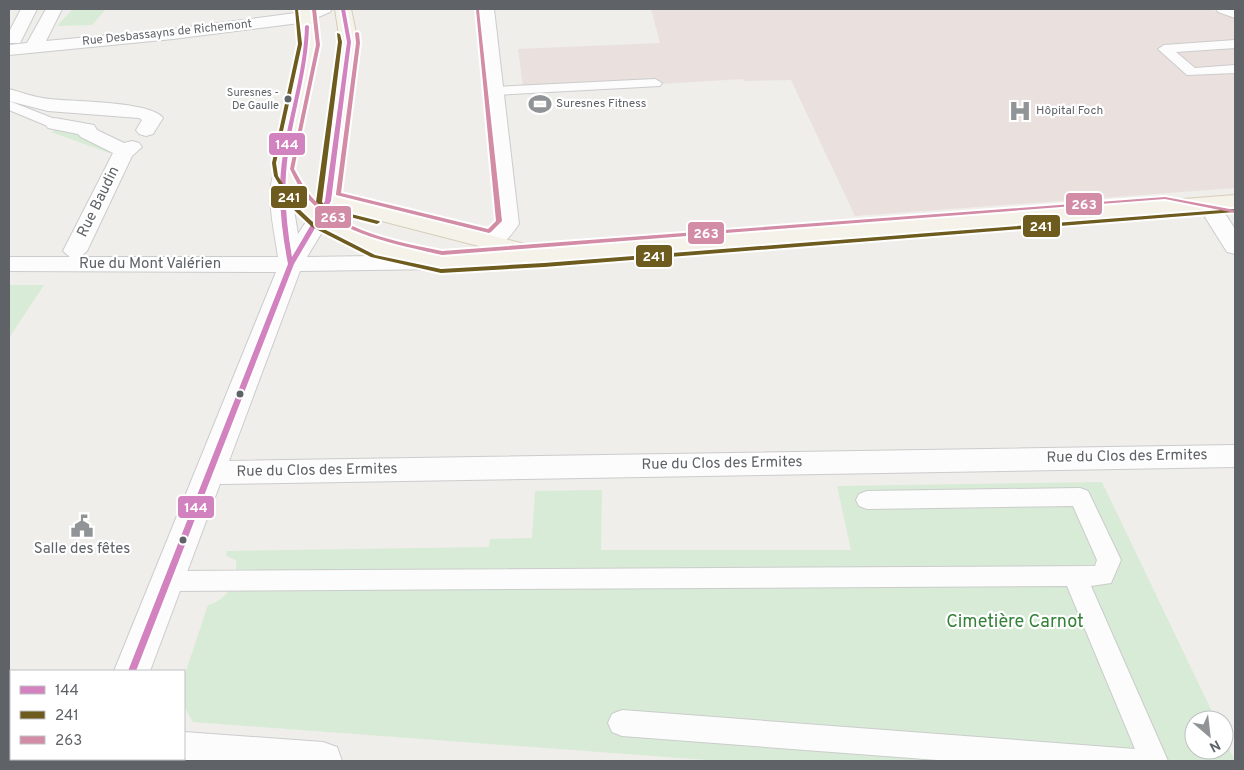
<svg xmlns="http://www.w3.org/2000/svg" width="1244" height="770" font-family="Overpass,sans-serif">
  <rect width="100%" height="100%" fill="#efeeea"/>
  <path fill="#eae0de" d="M651,9H1209L1235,18V188L855,216L791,80L744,81L743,79L659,84L658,80L523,87L518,49L660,43Z"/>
  <g fill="#d8ebd6">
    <path d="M73,9H106L92,25L57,26Z"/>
    <path d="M61,127L77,131V135L113,152L109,153L51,132Z"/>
    <path d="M9,285H44L9,338Z"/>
    <path d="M1102,482L1216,720H1194V750H1224V738L1235,761H721L193,722L184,706V677L208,605C228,600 238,580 236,560L226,556L227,551L489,547L490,539L532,538L535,491L602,490L601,550H851L837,486Z"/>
  </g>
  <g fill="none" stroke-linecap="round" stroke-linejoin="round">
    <defs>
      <g id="lane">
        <path d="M1235,40V48L1176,52L1195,68L1235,65V73L1187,75L1158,49L1164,45Z"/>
        <path d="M655,79L662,83L660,86L494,95L487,91L494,87Z"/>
        <path d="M9,101L60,121L62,124L55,128L50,127L9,110Z"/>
        <path d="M1080,488L1088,491L1121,560L1111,583L1091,586L1168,761H951L622,736L612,732L608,723L612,714L622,710L1135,749L1067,586L167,591L158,588L155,581L158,574L167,571L1095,566L1097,560L1073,506L867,509L859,506L856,500L859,494L867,491Z"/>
      </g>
      <g id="street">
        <path d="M21,9H37L20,43H9V32Z"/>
        <path d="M46,9H62L46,41L173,29L303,12L311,9H332L330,12L307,22L173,39L9,55V45L27,43Z"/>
        <path d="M478,9H494L519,224C510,237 501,250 484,246L480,241L497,223Z"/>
        <path d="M1216,9H1235V18L1218,12Z"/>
        <path d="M9,89C23,93 37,98 50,99C73,102 151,101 163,118L153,134L146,136L139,134L136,130L142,120L139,118L48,111L9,101Z"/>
        <path d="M55,118L94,125L97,130L124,143L132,141L139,143L142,147L132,156L87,251L80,257H278C275,234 263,187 277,168L284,166L291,168L295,172L292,198L298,234L311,214L319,212L327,214L330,219L307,257L441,255L449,257L453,262L449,267L441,269L300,271L229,461L1235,445V467L220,484L150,671H114L276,272L9,271V257H70L63,251L113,153L81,137L78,134L48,128L45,124L48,120Z"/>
        <path d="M1216,210L1224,212L1235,229V254L1227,252L1205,217L1208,212Z"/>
        <path d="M184,732L323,742L337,747L342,761H169L168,759H184Z"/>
        <path d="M78,759H116L115,761H77Z"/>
      </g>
      <path id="primary" d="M297,9H313L318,44L293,165L295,172L316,204L340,42L335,9H351L358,42L339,197L533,246L536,249L1235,195V209L441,269C395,259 327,247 295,208C286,198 280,184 273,172V165L300,44ZM335,209L498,251L441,255L383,242L332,216Z"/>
    </defs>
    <use href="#lane" stroke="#cbcccc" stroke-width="2"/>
    <use href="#street" stroke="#cbcccc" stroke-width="2"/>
    <use href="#primary" stroke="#d7ceb8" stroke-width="2"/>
    <use href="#lane" fill="#fdfcfc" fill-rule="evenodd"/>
    <use href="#street" fill="#fdfcfc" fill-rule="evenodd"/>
    <use href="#primary" fill="#f4f2e9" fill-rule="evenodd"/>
    <defs>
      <path id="bus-1" d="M341,9H345L351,42L331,201L294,264L136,671H128L288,264C281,228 277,191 283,154C290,111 304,70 305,26L307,25L309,26C308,70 294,111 288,154C283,189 286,223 292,257L325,201L347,42Z"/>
      <g id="bus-2">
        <path d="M295,9L298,10L302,44L276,163L278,176L299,209L316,225L375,255L441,269L544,263L1235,209V212L544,267L441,273L371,257L312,227L295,211L274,176L272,163L298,44Z"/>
        <path d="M337,33L340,34L342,42L322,202L327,208L379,221L380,222L377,224L323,210L316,202L338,42Z"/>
      </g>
      <g id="bus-3">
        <path d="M312,9H316L320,45L294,169C299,178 304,187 310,195C341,232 398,242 442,251L1165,197L1235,210V213L1165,199L442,255C396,244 341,235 308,199C300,190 295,179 290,169L316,45Z"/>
        <path d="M476,9L479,10L502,221L491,232L489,233L336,195V194L356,43L355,33L357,32L359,33L360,43L341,193L488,229L496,221Z"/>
      </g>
    </defs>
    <use href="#bus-1" stroke="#fff" stroke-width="4"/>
    <use href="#bus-2" stroke="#fff" stroke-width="4"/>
    <use href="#bus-3" stroke="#fff" stroke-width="4"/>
    <use href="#bus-1" fill="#d282be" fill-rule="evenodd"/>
    <use href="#bus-2" fill="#6e5b1e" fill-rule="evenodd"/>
    <use href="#bus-3" fill="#d38ca6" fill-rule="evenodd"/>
  </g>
  <defs>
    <symbol id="stadium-bare" viewBox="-9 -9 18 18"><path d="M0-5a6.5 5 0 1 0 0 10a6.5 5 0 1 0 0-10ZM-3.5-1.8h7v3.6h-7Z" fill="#919496" stroke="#fff" stroke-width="2.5" paint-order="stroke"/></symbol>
    <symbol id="hospital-bare" viewBox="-9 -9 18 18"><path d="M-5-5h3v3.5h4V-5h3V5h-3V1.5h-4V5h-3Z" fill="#919496" stroke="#fff" stroke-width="2.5" paint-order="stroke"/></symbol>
    <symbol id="civic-bare" viewBox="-9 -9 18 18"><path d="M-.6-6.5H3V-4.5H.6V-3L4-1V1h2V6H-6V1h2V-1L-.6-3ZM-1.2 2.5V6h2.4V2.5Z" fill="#919496" stroke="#fff" stroke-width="2.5" paint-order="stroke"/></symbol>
  </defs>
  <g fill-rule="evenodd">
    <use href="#stadium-bare" x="524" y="88" width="32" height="32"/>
    <use href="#hospital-bare" x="1004" y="95" width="32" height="32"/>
    <use href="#civic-bare" x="66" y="510" width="32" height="32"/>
  </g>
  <g fill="#5f6368" stroke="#fff" stroke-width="2">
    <circle cx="288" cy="99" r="4.5"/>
    <circle cx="240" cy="394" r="4.5"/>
    <circle cx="183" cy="540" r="4.5"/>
  </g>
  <g text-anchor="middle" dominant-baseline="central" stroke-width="4.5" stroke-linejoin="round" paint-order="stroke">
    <g font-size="11" fill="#5f6368" stroke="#fff" text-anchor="end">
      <text x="279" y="93">Suresnes -<tspan x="279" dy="13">De Gaulle</tspan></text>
    </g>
    <g font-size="12" fill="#5f6368" stroke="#fff">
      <text transform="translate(167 33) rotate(-6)">Rue Desbassayns de Richemont</text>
    </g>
    <g font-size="12" fill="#5f6368" stroke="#fff" text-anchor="start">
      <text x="556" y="104">Suresnes Fitness</text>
      <text x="1036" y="111">Hôpital Foch</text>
    </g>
    <g font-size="15" fill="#5f6368" stroke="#fff">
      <text transform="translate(99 202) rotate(-64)">Rue Baudin</text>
      <text x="150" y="264">Rue du Mont Valérien</text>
      <text transform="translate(1127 457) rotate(-1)">Rue du Clos des Ermites</text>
      <text transform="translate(722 464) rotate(-1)">Rue du Clos des Ermites</text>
      <text transform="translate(317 471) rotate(-1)">Rue du Clos des Ermites</text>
    </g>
    <g font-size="15" fill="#5f6368" stroke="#fff">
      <text x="82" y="549">Salle des fêtes</text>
    </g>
    <g font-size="18" fill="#348238" stroke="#fff">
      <text x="1015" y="622">Cimetière Carnot</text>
    </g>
  </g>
  <g stroke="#fff" stroke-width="2">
    <rect x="268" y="132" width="38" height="24" rx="5" fill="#d282be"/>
    <rect x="270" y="185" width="38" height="24" rx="5" fill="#6e5b1e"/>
    <rect x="1065" y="192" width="38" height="24" rx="5" fill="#d38ca6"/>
    <rect x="314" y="205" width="38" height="24" rx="5" fill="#d38ca6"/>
    <rect x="1022" y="214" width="39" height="24" rx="5" fill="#6e5b1e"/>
    <rect x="687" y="221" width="38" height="24" rx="5" fill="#d38ca6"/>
    <rect x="635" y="244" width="38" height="24" rx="5" fill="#6e5b1e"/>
    <rect x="177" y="495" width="38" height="24" rx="5" fill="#d282be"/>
  </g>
  <g font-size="14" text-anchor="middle" font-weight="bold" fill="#fff">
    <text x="287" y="149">144</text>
    <text x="289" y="202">241</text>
    <text x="1084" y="209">263</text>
    <text x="333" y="222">263</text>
    <text x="1041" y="231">241</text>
    <text x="706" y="238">263</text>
    <text x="654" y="261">241</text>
    <text x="196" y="512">144</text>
  </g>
  <rect width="1244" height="770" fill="none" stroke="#5f6368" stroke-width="20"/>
  <rect x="10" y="670" width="175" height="90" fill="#ffffff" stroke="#bfc1c3"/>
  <rect x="20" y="686" width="25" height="8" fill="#d282be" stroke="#bfc1c3"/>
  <text x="55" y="695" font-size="15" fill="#5f6368">144</text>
  <rect x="20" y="711" width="25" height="8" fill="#6e5b1e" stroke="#bfc1c3"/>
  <text x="55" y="720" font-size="15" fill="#5f6368">241</text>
  <rect x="20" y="736" width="25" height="8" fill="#d38ca6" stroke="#bfc1c3"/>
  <text x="55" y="745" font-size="15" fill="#5f6368">263</text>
  <g transform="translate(1209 735) rotate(152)"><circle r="24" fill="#ffffff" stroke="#bfc1c3"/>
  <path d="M0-4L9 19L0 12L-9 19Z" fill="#919496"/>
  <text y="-8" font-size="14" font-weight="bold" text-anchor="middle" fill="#5f6368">N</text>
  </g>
</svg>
